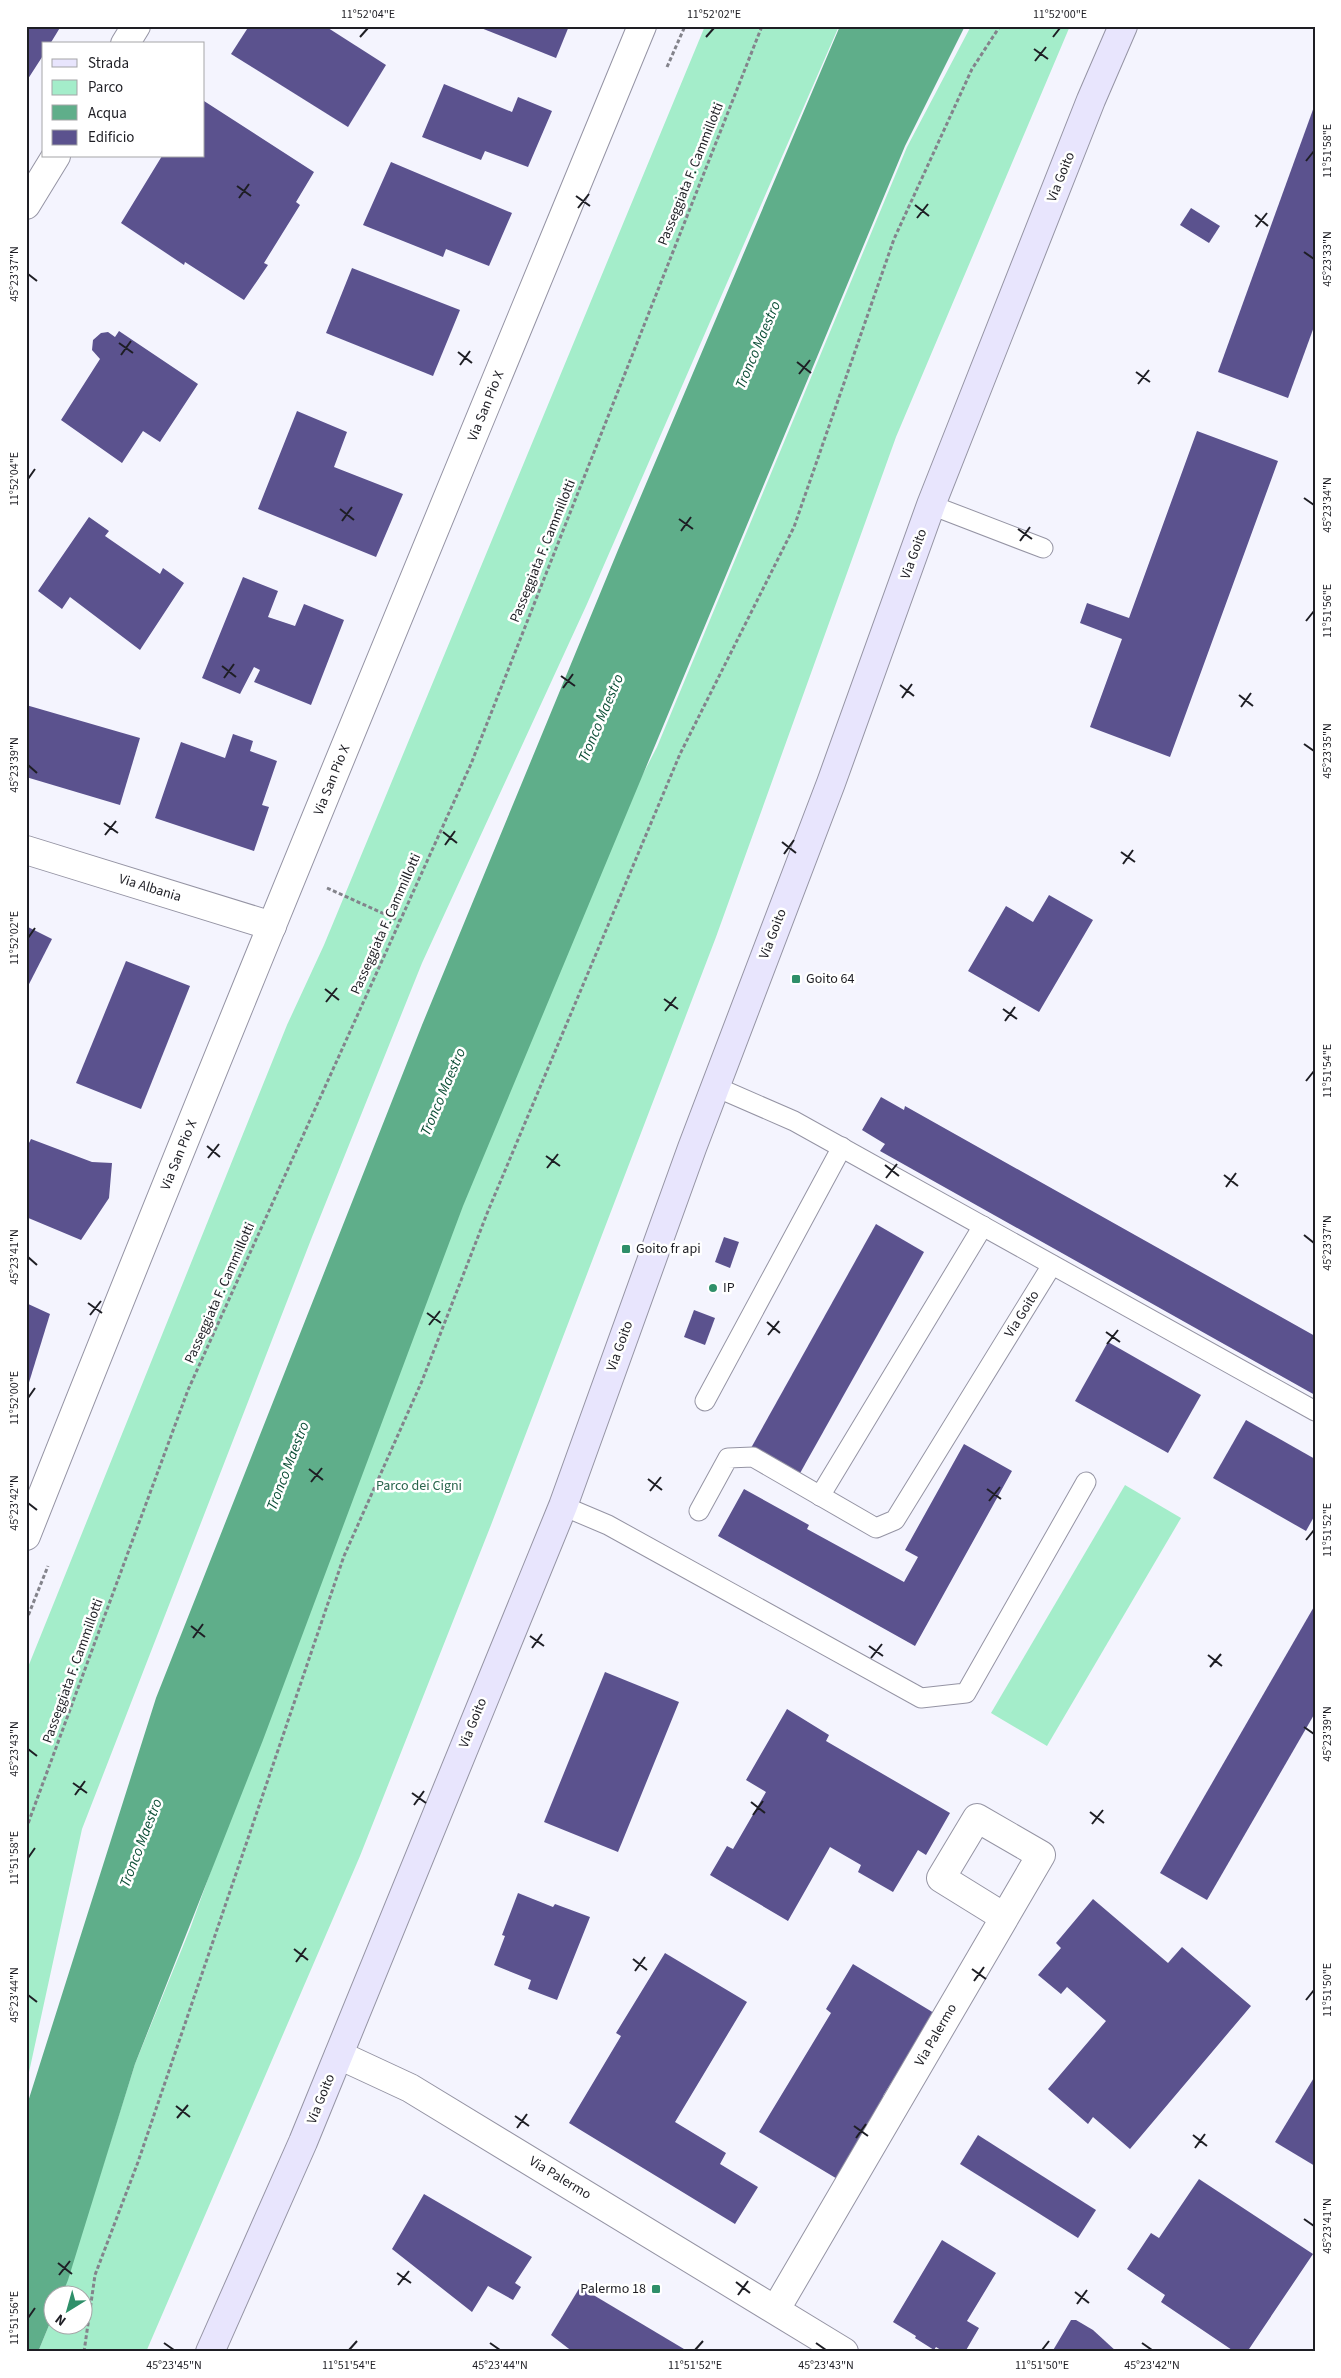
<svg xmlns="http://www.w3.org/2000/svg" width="1341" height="2378" font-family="'Source Sans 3',sans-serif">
  <rect width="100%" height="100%" fill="#f4f4fe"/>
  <g fill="#a4edca">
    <path d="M705,26H839L587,604L422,963L312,1237L82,1829L26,2086V1672L287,1025L324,945Z"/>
    <path d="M971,26H1070L896,437L716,937L491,1525L360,1856L146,2352H38L52,2318V2326H82V2296L62,2295L135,2064L190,1929L523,1004L657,747L907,147Z"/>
    <path d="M1125,1485L1181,1518L1047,1746L991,1713Z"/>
  </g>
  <path fill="#5fae8a" d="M840,26H965L905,146L463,1206L263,1740L135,2064L68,2280L62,2295L52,2296V2318L38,2352H26V2108L156,1698L422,1025L618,550Z"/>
  <g fill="#5b528e">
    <path d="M26,26H61L50,44H44V54L26,82Z"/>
    <path d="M249,26H325L386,65L348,127L231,54Z"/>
    <path d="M476,26H569L556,58Z"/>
    <path d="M444,84L512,112L518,97L552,111L528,167L485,151L481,160L422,137Z"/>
    <path d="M204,101L314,172L296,202L300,205L264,263L268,265L244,300L185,262L184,265L121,223L162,156H204Z"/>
    <path d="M1315,104V324L1288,398L1218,372Z"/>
    <path d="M391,162L512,213L489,266L446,249L443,257L363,225Z"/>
    <path d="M1191,208L1220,226L1209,243L1180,225Z"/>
    <path d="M352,268L460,310L433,376L326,333Z"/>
    <path d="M119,331L198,384L160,442L143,431L122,463L61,420L100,359L92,350L93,340L101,333L108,332L115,337Z"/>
    <path d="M297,411L347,432L334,467L403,494L376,557L258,509Z"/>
    <path d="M1197,431L1278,461L1170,757L1090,727L1122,639L1080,623L1087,603L1129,618Z"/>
    <path d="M89,517L109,531L105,536L160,574L163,568L184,583L140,650L70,597L62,609L38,591Z"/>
    <path d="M243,577L278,591L268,617L295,626L304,604L344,620L311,705L254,682L260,670L254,667L240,694L202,678Z"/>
    <path d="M26,705L140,738L120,805L26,777Z"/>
    <path d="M233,734L253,741L250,751L277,761L262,805L269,807L254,851L155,818L181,742L225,758Z"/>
    <path d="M1049,895L1093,920L1039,1012L968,971L1006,906L1033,922Z"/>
    <path d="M26,926L52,939L26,990Z"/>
    <path d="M126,961L190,986L141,1109L76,1083Z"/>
    <path d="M881,1097L904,1110L905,1106L1315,1336V1395L880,1151L885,1144L862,1130Z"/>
    <path d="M31,1139L92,1162L112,1163L109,1198L81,1240L26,1217V1149Z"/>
    <path d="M876,1224L924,1252L799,1475L751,1448Z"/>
    <path d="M724,1237L739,1242L730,1268L715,1262Z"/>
    <path d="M26,1303L50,1314L27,1389H26Z"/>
    <path d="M694,1310L715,1318L705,1345L684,1337Z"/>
    <path d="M1108,1342L1201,1395L1168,1453L1075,1401Z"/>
    <path d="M1246,1420L1315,1459V1515L1306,1531L1213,1478Z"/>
    <path d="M964,1444L1012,1471L915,1646L718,1536L744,1489L809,1525L807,1529L904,1582L918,1557L905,1550Z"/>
    <path d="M1315,1605V1713L1207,1900L1160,1873Z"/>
    <path d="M605,1672L679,1702L618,1852L544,1822Z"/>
    <path d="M787,1709L829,1735L826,1741L950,1813L926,1855L918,1850L893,1892L858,1872L861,1865L830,1847L788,1921L710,1875L727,1846L733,1849L766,1792L746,1780Z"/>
    <path d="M518,1893L553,1907L555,1904L590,1917L557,2000L528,1989L531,1980L494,1965L505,1936L502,1935Z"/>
    <path d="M1093,1899L1168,1963L1182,1947L1251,2006L1130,2149L1093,2117L1088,2124L1048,2089L1106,2021L1067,1987L1061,1994L1038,1975L1061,1948L1056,1943Z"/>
    <path d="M665,1953L747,2002L675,2122L726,2153L720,2164L758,2187L735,2224L569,2123L621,2036L616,2033Z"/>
    <path d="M853,1964L934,2013L883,2096L888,2099L839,2180L759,2132L831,2013L826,2009Z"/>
    <path d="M1315,2076V2166L1275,2142Z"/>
    <path d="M978,2135L1096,2210L1078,2238L960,2164Z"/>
    <path d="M1199,2179L1313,2254L1247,2352H1235L1161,2302L1165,2295L1127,2269L1151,2233L1159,2238Z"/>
    <path d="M424,2194L532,2257L515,2283L521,2287L513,2300L488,2286L472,2312L392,2249Z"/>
    <path d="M942,2240L996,2273L967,2321L979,2328L965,2352H944L936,2347L934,2350L915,2338L916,2336L893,2322Z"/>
    <path d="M580,2287L689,2352H573L551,2335Z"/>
    <path d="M1071,2320H1076L1093,2330L1117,2352H1052Z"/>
  </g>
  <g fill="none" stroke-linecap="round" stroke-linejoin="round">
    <defs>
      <g id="service">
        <path d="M931,505L1043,548"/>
        <path d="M716,1087L794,1121L1315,1411"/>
        <path d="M705,1401L842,1147"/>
        <path d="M820,1496L983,1226"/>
        <path d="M563,1506L608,1525L921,1698L966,1693L1086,1482"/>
        <path d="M699,1511L728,1458L753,1457L876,1528L895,1520L1052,1265"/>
      </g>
      <g id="minor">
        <path d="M125,44L136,26"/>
        <path d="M26,205L56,156"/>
        <path d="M26,850L272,926"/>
        <path d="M26,1536C226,1031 435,529 642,26"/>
        <path d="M339,2055L410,2088L844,2352"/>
        <path d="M776,2309L1041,1855L977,1818L941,1878L1004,1917"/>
      </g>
      <path id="secondary" d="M210,2352L303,2142L563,1506L692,1148L831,783L931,505L1091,100L1123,26"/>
    </defs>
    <use href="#service" stroke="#9594a4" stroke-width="21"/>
    <use href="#minor" stroke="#9594a4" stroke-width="30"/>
    <use href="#secondary" stroke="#9594a4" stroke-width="30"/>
    <g stroke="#83838b" stroke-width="3" stroke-dasharray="4 2.5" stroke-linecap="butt">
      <path d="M667,67L685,26"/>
      <path d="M327,888L400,921"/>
      <path d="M26,1621L48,1566"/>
      <path d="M26,1829L188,1390L471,764L762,26"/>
      <path d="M84,2352L95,2275L138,2162L344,1556L422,1381L488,1211L680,754L794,527L894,239L972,69L1000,26"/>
    </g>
    <use href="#service" stroke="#fff" stroke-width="19"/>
    <use href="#minor" stroke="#fff" stroke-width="28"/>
    <use href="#secondary" stroke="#e8e5fd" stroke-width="28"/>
  </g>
  <path fill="none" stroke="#1e1e24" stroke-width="2" d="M360,37L368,28M706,37L714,28M1053,37L1060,28M1034,49L1048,59M1035,61L1046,47M1306,161L1314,151M237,186L251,196M576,196L590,206M239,198L249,184M915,205L929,216M578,208L589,194M1255,215L1268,226M917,218L928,204M1256,227L1267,213M1304,252L1314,259M28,274L37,281M119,343L133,353M458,352L472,363M121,355L131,341M797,362L811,373M460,365L470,351M1136,372L1150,382M799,374L810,360M1138,384L1149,370M28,479L35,469M1304,498L1314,505M340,509L354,520M679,519L693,529M342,521L352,507M1018,529L1032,539M681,531L691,517M1020,541L1030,527M1306,621L1314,611M222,666L236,677M561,676L575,686M224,678L234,664M900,685L914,696M563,688L573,674M1239,695L1253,706M902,698L912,684M1241,707L1251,693M1304,744L1314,751M28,765L37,773M104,823L118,833M443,832L457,843M105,835L116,821M782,842L796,853M445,845L455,831M1121,852L1135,862M784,854L794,840M1123,864L1133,850M28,938L35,928M325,989L339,1000M664,999L678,1009M326,1002L337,988M1003,1009L1017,1019M665,1011L676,997M1005,1021L1015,1007M1306,1081L1314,1071M207,1146L220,1157M546,1156L560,1166M208,1158L219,1144M885,1165L899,1176M547,1168L558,1154M1224,1175L1238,1186M886,1178L897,1164M1226,1187L1236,1173M1304,1235L1314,1243M28,1257L37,1265M88,1303L102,1313M427,1313L441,1323M90,1315L101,1301M767,1322L780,1333M429,1325L440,1311M1106,1332L1120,1342M768,1335L779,1321M1107,1344L1118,1330M28,1398L35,1388M309,1469L323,1480M648,1479L662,1490M311,1482L322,1468M987,1489L1001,1499M650,1491L661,1477M989,1501L1000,1487M28,1503L37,1510M1306,1540L1314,1530M191,1626L205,1637M530,1636L544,1646M193,1638L203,1624M869,1646L883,1656M532,1648L542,1634M1208,1655L1222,1666M871,1658L882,1644M1210,1667L1221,1654M1304,1727L1314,1734M28,1749L37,1756M73,1783L87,1793M412,1793L426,1803M75,1795L85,1781M751,1802L765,1813M414,1805L424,1791M1090,1812L1104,1823M753,1815L763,1801M1092,1824L1103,1810M28,1858L35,1848M294,1949L308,1960M633,1959L647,1970M296,1962L306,1948M972,1969L986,1979M635,1971L645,1957M974,1981L984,1967M28,1995L37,2002M1306,2000L1314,1990M176,2106L190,2117M515,2116L529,2126M177,2118L188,2105M854,2126L868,2136M517,2128L527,2114M1193,2135L1207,2146M856,2138L866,2124M1195,2148L1205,2134M1304,2219L1314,2226M58,2263L72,2274M397,2273L411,2283M59,2275L70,2261M736,2282L750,2293M398,2285L409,2271M1075,2292L1089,2303M738,2295L748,2281M1077,2304L1087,2290M28,2318L35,2308M164,2343L174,2350M490,2343L500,2350M816,2343L826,2350M1142,2343L1152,2350M349,2350L357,2341M695,2350L703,2341M1042,2350L1049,2341"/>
  <g fill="#2f8f69" stroke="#fff" stroke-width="2">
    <rect x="791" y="974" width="10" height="10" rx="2.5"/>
    <rect x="621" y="1244" width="10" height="10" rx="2.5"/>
    <circle cx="713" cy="1288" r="5"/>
    <rect x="651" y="2284" width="10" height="10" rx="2.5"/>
  </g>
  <g text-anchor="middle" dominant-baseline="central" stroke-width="5" stroke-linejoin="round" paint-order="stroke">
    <g font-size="14" fill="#1e1e24" stroke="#fff">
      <text transform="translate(691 174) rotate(-68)">Passeggiata F. Cammillotti</text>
      <text transform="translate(1061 177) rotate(-68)">Via Goito</text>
      <text transform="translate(486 406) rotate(-68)">Via San Pio X</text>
      <text transform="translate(543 551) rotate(-68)">Passeggiata F. Cammillotti</text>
      <text transform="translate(914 554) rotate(-70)">Via Goito</text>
      <text transform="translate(332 780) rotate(-68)">Via San Pio X</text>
      <text transform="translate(150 888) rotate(17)">Via Albania</text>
      <text transform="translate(386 924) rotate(-66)">Passeggiata F. Cammillotti</text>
      <text transform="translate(773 934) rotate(-69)">Via Goito</text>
      <text transform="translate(179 1155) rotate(-68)">Via San Pio X</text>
      <text transform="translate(220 1293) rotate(-66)">Passeggiata F. Cammillotti</text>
      <text transform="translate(1022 1314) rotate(-58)">Via Goito</text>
      <text transform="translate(620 1346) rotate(-70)">Via Goito</text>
      <text transform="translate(73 1671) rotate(-70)">Passeggiata F. Cammillotti</text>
      <text transform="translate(473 1723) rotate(-68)">Via Goito</text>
      <text transform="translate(936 2035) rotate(-60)">Via Palermo</text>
      <text transform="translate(321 2099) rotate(-68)">Via Goito</text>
      <text transform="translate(560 2178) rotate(31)">Via Palermo</text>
    </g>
    <g font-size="14" fill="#1e1e24" stroke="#fff" text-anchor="start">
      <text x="806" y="979">Goito 64</text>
      <text x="636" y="1249">Goito fr api</text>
      <text x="723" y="1288">IP</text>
      <text x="646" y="2289" text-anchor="end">Palermo 18</text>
    </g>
    <g font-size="14" fill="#28644b" stroke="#fff">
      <text x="419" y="1486">Parco dei Cigni</text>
    </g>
    <g font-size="15" font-style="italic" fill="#0c4e36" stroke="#fff">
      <text transform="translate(758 345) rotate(-67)">Tronco Maestro</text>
      <text transform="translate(601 718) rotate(-67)">Tronco Maestro</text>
      <text transform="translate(443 1092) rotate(-67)">Tronco Maestro</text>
      <text transform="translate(288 1466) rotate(-69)">Tronco Maestro</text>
      <text transform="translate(141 1843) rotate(-69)">Tronco Maestro</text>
    </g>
  </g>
  <rect width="1341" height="2378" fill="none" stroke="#ffffff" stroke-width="55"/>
  <rect x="42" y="42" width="162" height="115" fill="#ffffff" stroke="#a5a5a7"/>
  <rect x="52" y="59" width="25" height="8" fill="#e8e5fd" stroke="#a5a5a7"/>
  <text x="88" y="68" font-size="15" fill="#1e1e24">Strada</text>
  <rect x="52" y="80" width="25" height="15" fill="#a4edca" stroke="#a5a5a7"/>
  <text x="88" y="92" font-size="15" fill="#1e1e24">Parco</text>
  <rect x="52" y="105" width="25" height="15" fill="#5fae8a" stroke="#a5a5a7"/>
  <text x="88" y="118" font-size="15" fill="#1e1e24">Acqua</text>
  <rect x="52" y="130" width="25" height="15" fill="#5b528e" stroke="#a5a5a7"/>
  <text x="88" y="142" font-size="15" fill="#1e1e24">Edificio</text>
  <g transform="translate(68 2310) rotate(217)"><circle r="24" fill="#ffffff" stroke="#a5a5a7"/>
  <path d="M0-4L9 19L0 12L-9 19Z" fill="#2f8f69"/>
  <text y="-8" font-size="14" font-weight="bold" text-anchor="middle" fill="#1e1e24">N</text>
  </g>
  <rect x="28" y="28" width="1286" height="2322" fill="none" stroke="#1e1e24" stroke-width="2"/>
  <g font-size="12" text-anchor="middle" fill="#1e1e24">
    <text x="368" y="18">11°52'04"E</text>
    <text x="714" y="18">11°52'02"E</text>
    <text x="1060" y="18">11°52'00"E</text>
    <text transform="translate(1327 151) rotate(-90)" y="4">11°51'58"E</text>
    <text transform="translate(1327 259) rotate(-90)" y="4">45°23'33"N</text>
    <text transform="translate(14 274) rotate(-90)" y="4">45°23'37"N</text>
    <text transform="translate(14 479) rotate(-90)" y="4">11°52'04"E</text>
    <text transform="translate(1327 505) rotate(-90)" y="4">45°23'34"N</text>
    <text transform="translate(1327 611) rotate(-90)" y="4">11°51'56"E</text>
    <text transform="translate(1327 751) rotate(-90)" y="4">45°23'35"N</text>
    <text transform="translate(14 765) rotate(-90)" y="4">45°23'39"N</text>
    <text transform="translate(14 938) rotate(-90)" y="4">11°52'02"E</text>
    <text transform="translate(1327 1071) rotate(-90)" y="4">11°51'54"E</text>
    <text transform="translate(1327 1243) rotate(-90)" y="4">45°23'37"N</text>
    <text transform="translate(14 1257) rotate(-90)" y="4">45°23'41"N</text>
    <text transform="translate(14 1398) rotate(-90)" y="4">11°52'00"E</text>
    <text transform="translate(14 1503) rotate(-90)" y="4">45°23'42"N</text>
    <text transform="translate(1327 1530) rotate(-90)" y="4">11°51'52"E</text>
    <text transform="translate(1327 1734) rotate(-90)" y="4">45°23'39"N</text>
    <text transform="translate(14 1749) rotate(-90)" y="4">45°23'43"N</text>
    <text transform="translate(14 1858) rotate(-90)" y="4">11°51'58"E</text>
    <text transform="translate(1327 1990) rotate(-90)" y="4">11°51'50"E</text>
    <text transform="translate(14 1995) rotate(-90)" y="4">45°23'44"N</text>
    <text transform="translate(1327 2226) rotate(-90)" y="4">45°23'41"N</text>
    <text transform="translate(14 2318) rotate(-90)" y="4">11°51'56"E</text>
    <text x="174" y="2369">45°23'45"N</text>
    <text x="349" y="2369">11°51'54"E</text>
    <text x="500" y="2369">45°23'44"N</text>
    <text x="695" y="2369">11°51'52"E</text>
    <text x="826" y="2369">45°23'43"N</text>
    <text x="1042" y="2369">11°51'50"E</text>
    <text x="1152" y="2369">45°23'42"N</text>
  </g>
</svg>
